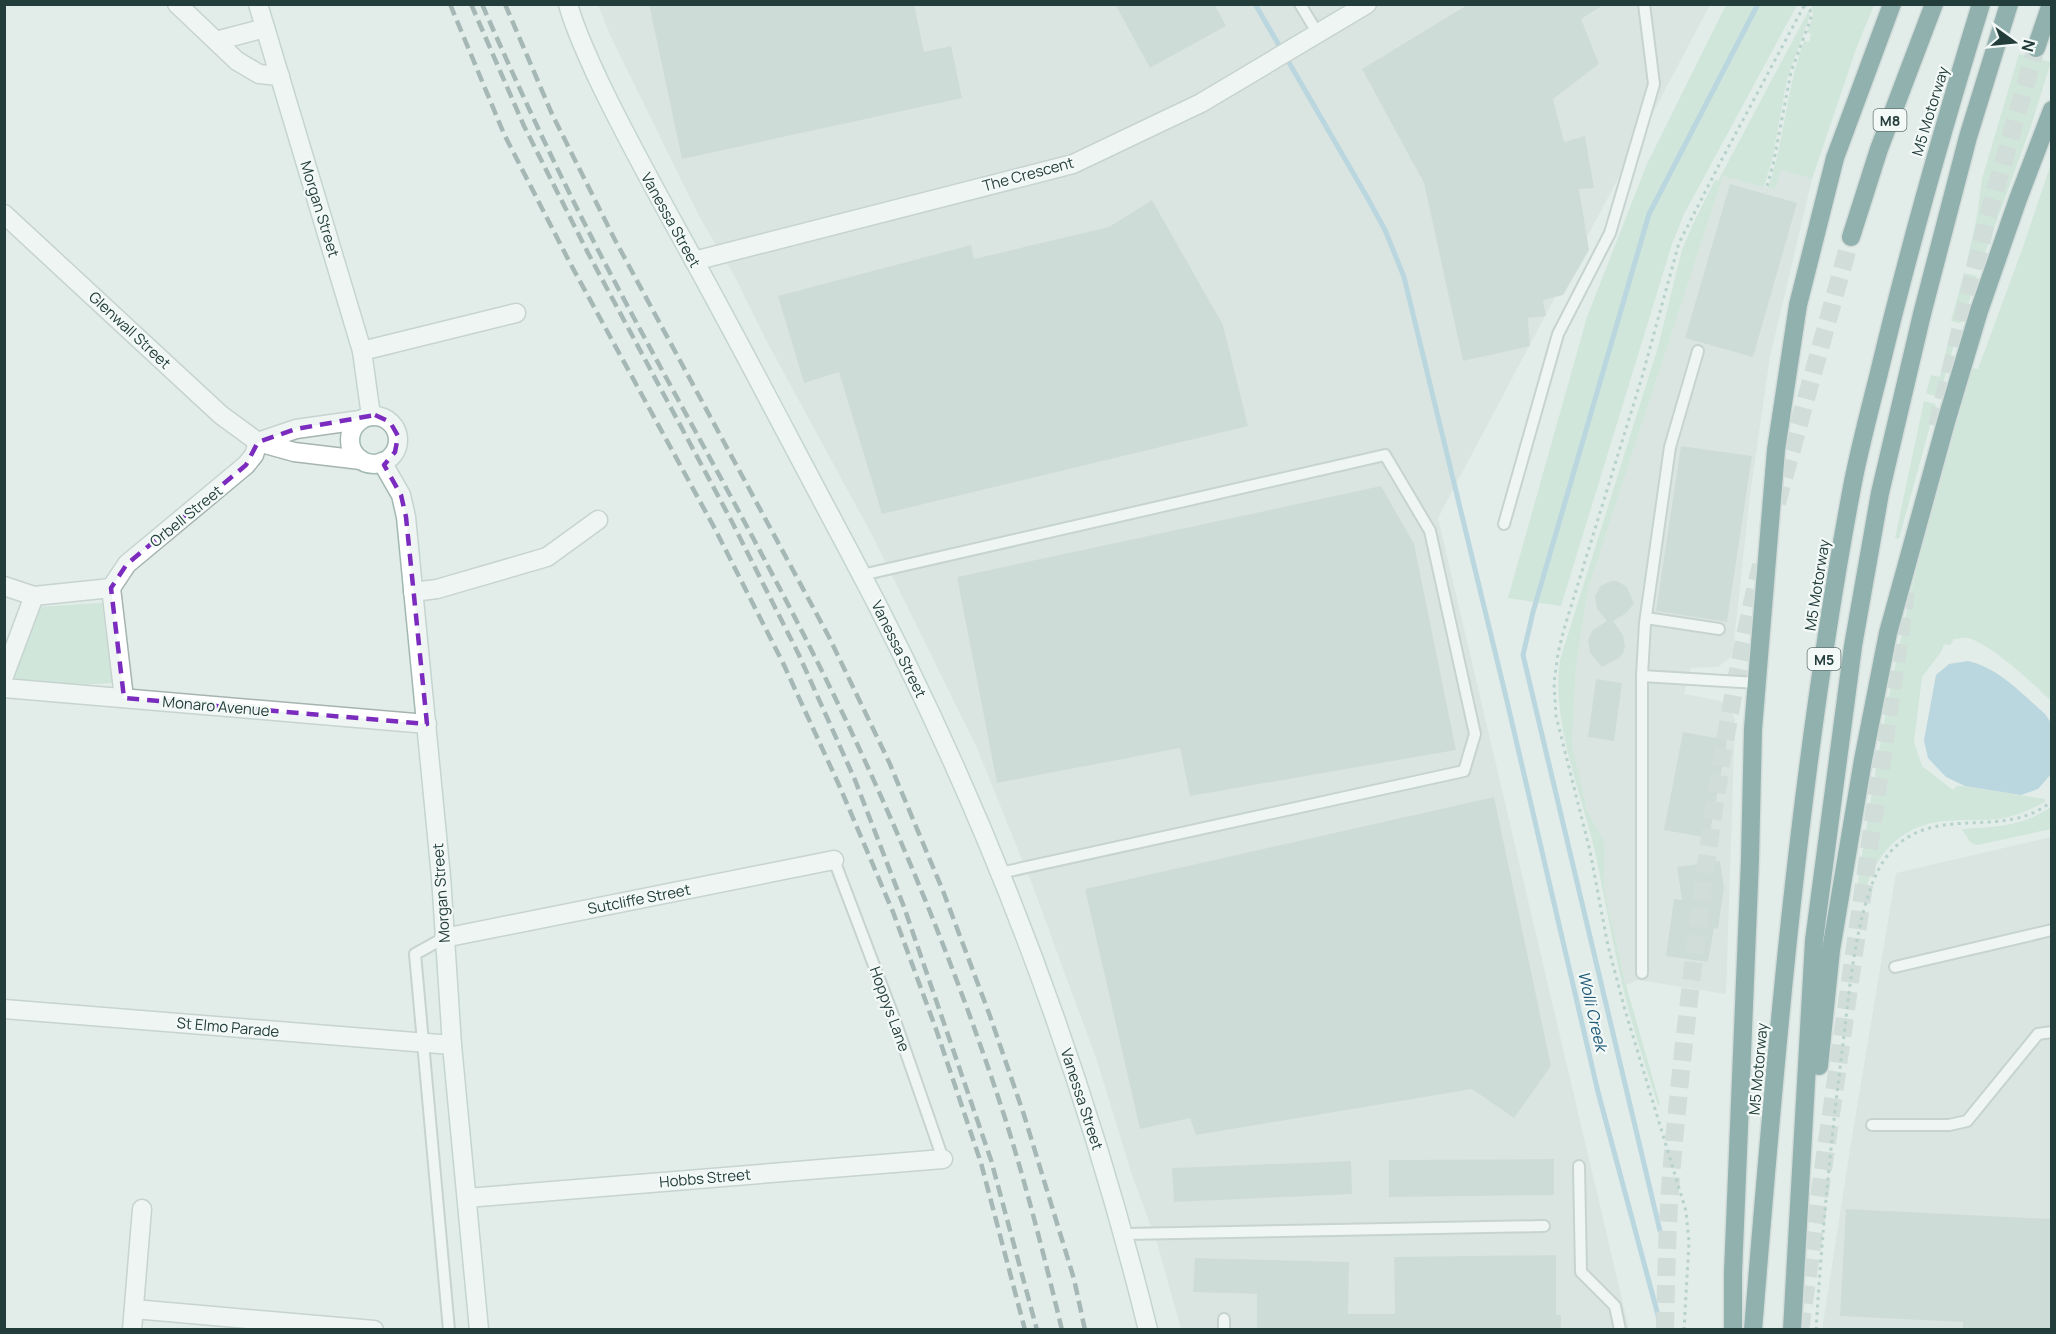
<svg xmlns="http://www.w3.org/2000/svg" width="2056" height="1334" font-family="Manrope,sans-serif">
  <rect width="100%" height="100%" fill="#e2ece9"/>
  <g fill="#d0dcd8">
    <path d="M598,5H1710L1438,518L1629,1329H1181L1157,1243L1132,1175L1097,1061L1032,884L977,748L872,535L766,340L736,279L699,216L610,35Z"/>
    <path d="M1781,170L1812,179L1770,357L1750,495L1733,650L1730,658L1718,667L1691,668L1684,694L1717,700L1729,706L1735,719L1726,994L1638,980L1626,985L1604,887L1605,843L1587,810L1572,744L1576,666L1588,589L1723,176L1774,189Z"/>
    <path d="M2051,837V1329L1822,1330L1851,1143L1896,873Z"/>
  </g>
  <g fill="#bbddca">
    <path d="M1726,5H1797L1684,214L1672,244L1561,606L1508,598L1587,317L1647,164Z"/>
    <path d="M1812,5H1874L1856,49L1812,179L1781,170L1775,189L1768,188C1785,140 1786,88 1804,41L1809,42L1811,34L1807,32L1813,18Z"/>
    <path d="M1808,12L1810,16L1787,79L1773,156L1764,187L1723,176L1588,589L1576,666L1572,744L1587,810L1605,843L1604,887L1626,985L1660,1104L1658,1105C1648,1073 1637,1041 1628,1008C1615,957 1606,904 1595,852C1581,791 1551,723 1560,660L1658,347L1682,250L1692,226L1715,180L1718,181Z"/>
    <path d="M2019,54L2051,62L2030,129L1979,270L1966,266L1977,216L1982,179Z"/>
    <path d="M2051,164V701C2034,684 1991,644 1968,638C1964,637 1959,639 1954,639L1950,645L1944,644L1941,652L1922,677L1914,742L1922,766L1953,790L1957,786H1965L2045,799V802C2029,810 2015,817 1997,819C1964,822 1932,815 1902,836C1888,845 1878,860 1871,875C1866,888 1866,892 1855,902C1869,807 1884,713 1905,619C1923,534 1949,451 1972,368L1978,369L2023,247Z"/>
    <path d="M1964,273L1977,276L1963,321L1960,323L1951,321Z"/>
    <path d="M1948,343L1954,345L1939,397L1926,393L1931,375L1940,377Z"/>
    <path d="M1924,401L1936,404L1899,539L1895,538Z"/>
    <path d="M102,603L112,683L77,685L11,683L36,607Z"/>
    <path d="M2051,807V829L1977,845L1970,842L1962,829C1997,827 2021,827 2051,807Z"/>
  </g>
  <path fill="#8bbad0" d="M1968,661C1999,668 2022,694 2045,714L2051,723V774L2038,789L2021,795L1965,786L1946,777L1928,758L1924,740L1936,675L1949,664Z"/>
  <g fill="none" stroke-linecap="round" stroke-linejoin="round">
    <g stroke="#8bbad0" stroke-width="5">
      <path d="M1255,4L1367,197L1385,230L1404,277L1506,697L1598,1092L1662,1330"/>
      <path d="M1660,1231L1523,655L1533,612L1649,214L1758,4"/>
    </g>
  </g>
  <g fill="#b7c7c3">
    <path d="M649,4H914L924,52L951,46L962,98L682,159Z"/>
    <path d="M1115,4H1214L1226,26L1150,68Z"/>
    <path d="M1469,4H1605L1581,19L1599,64L1553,99L1564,142L1585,136L1594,188L1579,189L1589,250L1563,295L1543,300L1546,316L1528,318L1530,346L1463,361L1424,183L1362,69Z"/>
    <path d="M1730,184L1797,203L1753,357L1685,338Z"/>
    <path d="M1152,200L1223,325L1248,426L882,514L839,372L804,383L778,296L971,245L974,259L1109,227Z"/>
    <path d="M1681,446L1752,456L1727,622L1656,611Z"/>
    <path d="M1381,486L1414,544L1456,750L1190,796L1180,748L997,783L957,577Z"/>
    <path d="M1611,581H1617L1627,587L1634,604L1625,614L1613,621L1623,635L1625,647L1623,653L1619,658L1602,667L1590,653L1588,640L1593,630L1607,621L1597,609L1595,597L1600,586Z"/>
    <path d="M1596,679L1622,683L1614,741L1588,737Z"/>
    <path d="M1683,732L1727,740L1709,838L1664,830Z"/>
    <path d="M1494,797L1551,1066L1514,1118L1472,1089L1196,1135L1190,1118L1140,1129L1085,889Z"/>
    <path d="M1720,861L1724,887L1718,929L1714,928L1708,962L1666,956L1674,899L1682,900L1677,867Z"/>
    <path d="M1554,1159V1195L1389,1197V1160Z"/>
    <path d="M1351,1161L1352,1194L1174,1202L1172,1168Z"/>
    <path d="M1846,1209L2052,1219V1329H1963V1322L1840,1316Z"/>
    <path d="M1556,1255V1315H1561V1329H1257V1294L1193,1292L1195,1258L1349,1262L1348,1314H1395L1394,1257Z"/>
  </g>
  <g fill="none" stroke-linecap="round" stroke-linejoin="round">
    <g stroke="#bcc9c6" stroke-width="18" stroke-dasharray="18 9" stroke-linecap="butt">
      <path d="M1937,426L1987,219L2036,48"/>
      <path d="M1777,503L1851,237"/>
      <path d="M1665,1330C1666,1283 1667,1235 1670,1189C1677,1098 1688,1008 1699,918C1714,799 1733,681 1761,565"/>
      <path d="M1800,1330L1906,592"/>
    </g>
    <defs>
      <g id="lane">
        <path d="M1300,4L1318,34"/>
        <path d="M1504,524L1558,334L1610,233L1654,84L1644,4"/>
        <path d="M862,575L1385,455L1430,531L1475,734L1464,771L1000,873"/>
        <path d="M1646,618L1719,629"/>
        <path d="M1642,676L1645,623L1670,447L1698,351"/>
        <path d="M834,860L894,1018L943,1159"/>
        <path d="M444,938L415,954L449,1330"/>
        <path d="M1895,967L2052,930"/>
        <path d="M1642,973V676L1757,683"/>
        <path d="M1872,1125H1949L1967,1121L2038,1034L2052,1032"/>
        <path d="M1579,1166L1581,1272L1615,1306L1620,1330"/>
        <path d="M1124,1234L1544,1226"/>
        <path d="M1224,1319V1330"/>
      </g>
      <g id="street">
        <path d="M177,4L237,61L259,74L280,76"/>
        <path d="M216,41L265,28"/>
        <path d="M4,214L221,415L258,442L294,452L361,460"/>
        <path d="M694,261L1073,164L1201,103L1367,4"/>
        <path d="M362,351L516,313"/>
        <path d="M258,442L296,429L360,420"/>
        <path d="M4,586L34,596L111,588"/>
        <path d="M413,592L437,589L547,557L598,520"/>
        <path d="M4,676L34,596"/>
        <path d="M4,688L427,724"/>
        <path d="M124,698L111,588L127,564L246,465L254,455L258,442"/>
        <path d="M444,938L834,860"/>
        <path d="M4,1009L452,1045"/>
        <path d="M467,1198L943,1159"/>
        <path d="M134,1309L374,1330"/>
        <path d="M132,1330L142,1209"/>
      </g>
      <g id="secondary">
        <path d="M258,4L362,351L371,416"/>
        <path d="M568,4C575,30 587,55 598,79C626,138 658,195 690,253C744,351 795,450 848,549C980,795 1081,1058 1148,1330"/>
        <circle cx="374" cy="440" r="24"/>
        <path d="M382,462L401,495L406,517L441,877L452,1045L479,1330"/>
      </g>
      <g id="highway">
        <path d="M2036,48L2051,4"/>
        <path d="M1851,237L1879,149L1934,4"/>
        <path d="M1819,1066L1831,950L1863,760L1888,633L1946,422L1979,311L2018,199L2052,110"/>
        <path d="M1733,1330V1273L1750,859L1753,729L1776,450L1798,305L1835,158L1892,4"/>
        <path d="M1753,1330C1776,1046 1800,762 1853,482C1860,447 1869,412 1878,377C1908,251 1943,128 1981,4"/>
        <path d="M1792,1330L1814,941L1853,646L1880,493L1922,314L1968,137L2009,4"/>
      </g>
    </defs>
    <use href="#lane" stroke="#a5b4b1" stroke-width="14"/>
    <use href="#street" stroke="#a5b4b1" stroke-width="21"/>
    <use href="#secondary" stroke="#a1b8b3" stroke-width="21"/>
    <use href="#highway" stroke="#c1c9c8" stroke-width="21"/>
    <g stroke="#83afa9" stroke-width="3" stroke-dasharray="3 4.5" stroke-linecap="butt">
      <path d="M1767,186L1773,165L1791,72L1811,18L1810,10L1804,5"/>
      <path d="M1684,1330L1689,1242L1686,1211L1625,1010L1608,946L1590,851L1556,716L1554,683L1558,653L1564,629L1642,377L1679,243L1721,161L1805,4"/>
      <path d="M1816,1330C1822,1234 1831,1139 1843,1044C1849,993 1854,935 1871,887C1877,870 1887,852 1901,842C1946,807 2007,839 2052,801"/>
    </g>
    <use href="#lane" stroke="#fff" stroke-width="10"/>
    <use href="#street" stroke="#fff" stroke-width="18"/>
    <use href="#secondary" stroke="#fff" stroke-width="18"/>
    <use href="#highway" stroke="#2f6866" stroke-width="18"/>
    <g stroke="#5d7875" stroke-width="4.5" stroke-dasharray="12 6" stroke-linecap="butt">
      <path d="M450,4L504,134L570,263L715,529L783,663L839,785L893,912L937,1032L981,1163L1025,1330"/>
      <path d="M471,4L524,126L588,253L731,520L799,655L855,780L904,907L991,1160L1037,1330"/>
      <path d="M482,4C518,87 556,168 597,248C688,423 789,593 870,772C921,884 967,1001 1005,1118C1027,1188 1045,1259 1062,1330"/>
      <path d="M505,4L552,114L615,240L829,637L889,762L943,891L990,1016L1024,1115L1074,1279L1085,1330"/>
    </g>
  </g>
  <path d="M0 0H2056V1334H0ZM375,415L390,422L398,436L395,452L384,465L401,495L406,517L427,724L124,698L111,588L127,564L246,465L258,442L296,429Z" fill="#e2ece9" fill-opacity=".55" fill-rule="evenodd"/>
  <path fill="none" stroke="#7b2cbf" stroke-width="4.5" stroke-dasharray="12 8" stroke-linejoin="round" d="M375,415L390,422L398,436L395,452L384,465L401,495L406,517L427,724L124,698L111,588L127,564L246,465L258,442L296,429Z"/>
  <g text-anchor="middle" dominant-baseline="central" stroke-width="4.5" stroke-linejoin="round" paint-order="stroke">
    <g fill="#f3f9f7" stroke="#617573" stroke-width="1.5">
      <rect x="1873.5" y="109" width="33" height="22" rx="4.5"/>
      <rect x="1807.5" y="648" width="33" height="22" rx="4.5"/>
    </g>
    <g font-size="14" font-weight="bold" fill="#223d3a">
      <text x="1890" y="120">M8</text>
      <text x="1824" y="659">M5</text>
    </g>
    <g font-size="15" fill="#223d3a" stroke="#f3f9f7">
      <text transform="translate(1930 111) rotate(-73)">M5 Motorway</text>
      <text transform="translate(1028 174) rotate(-15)">The Crescent</text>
      <text transform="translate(320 209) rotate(73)">Morgan Street</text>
      <text transform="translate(671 220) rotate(61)">Vanessa Street</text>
      <text transform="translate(130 330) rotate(43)">Glenwall Street</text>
      <text transform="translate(186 516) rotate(-39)">Orbell Street</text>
      <text transform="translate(1817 585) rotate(-81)">M5 Motorway</text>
      <text transform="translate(899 649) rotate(64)">Vanessa Street</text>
      <text transform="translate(216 706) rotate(5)">Monaro Avenue</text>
      <text transform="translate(441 893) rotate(-94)">Morgan Street</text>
      <text transform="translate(639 899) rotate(-11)">Sutcliffe Street</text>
      <text transform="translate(890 1009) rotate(70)">Hoppys Lane</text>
      <text transform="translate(228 1027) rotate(5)">St Elmo Parade</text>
      <text transform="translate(1758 1069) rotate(-85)">M5 Motorway</text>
      <text transform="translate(1082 1099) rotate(72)">Vanessa Street</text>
      <text transform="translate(705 1178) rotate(-5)">Hobbs Street</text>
    </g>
    <g font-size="16" font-style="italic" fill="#1d5a78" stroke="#f3f9f7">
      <text transform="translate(1593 1011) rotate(77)">Wolli Creek</text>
    </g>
  </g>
  <rect width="2056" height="1334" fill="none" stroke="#223d3a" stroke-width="12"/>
  <g transform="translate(2014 42) rotate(105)" stroke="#f3f9f7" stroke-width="4.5" paint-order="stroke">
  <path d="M0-4.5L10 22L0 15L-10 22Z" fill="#223d3a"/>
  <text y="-9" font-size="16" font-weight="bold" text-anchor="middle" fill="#223d3a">N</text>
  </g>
</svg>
